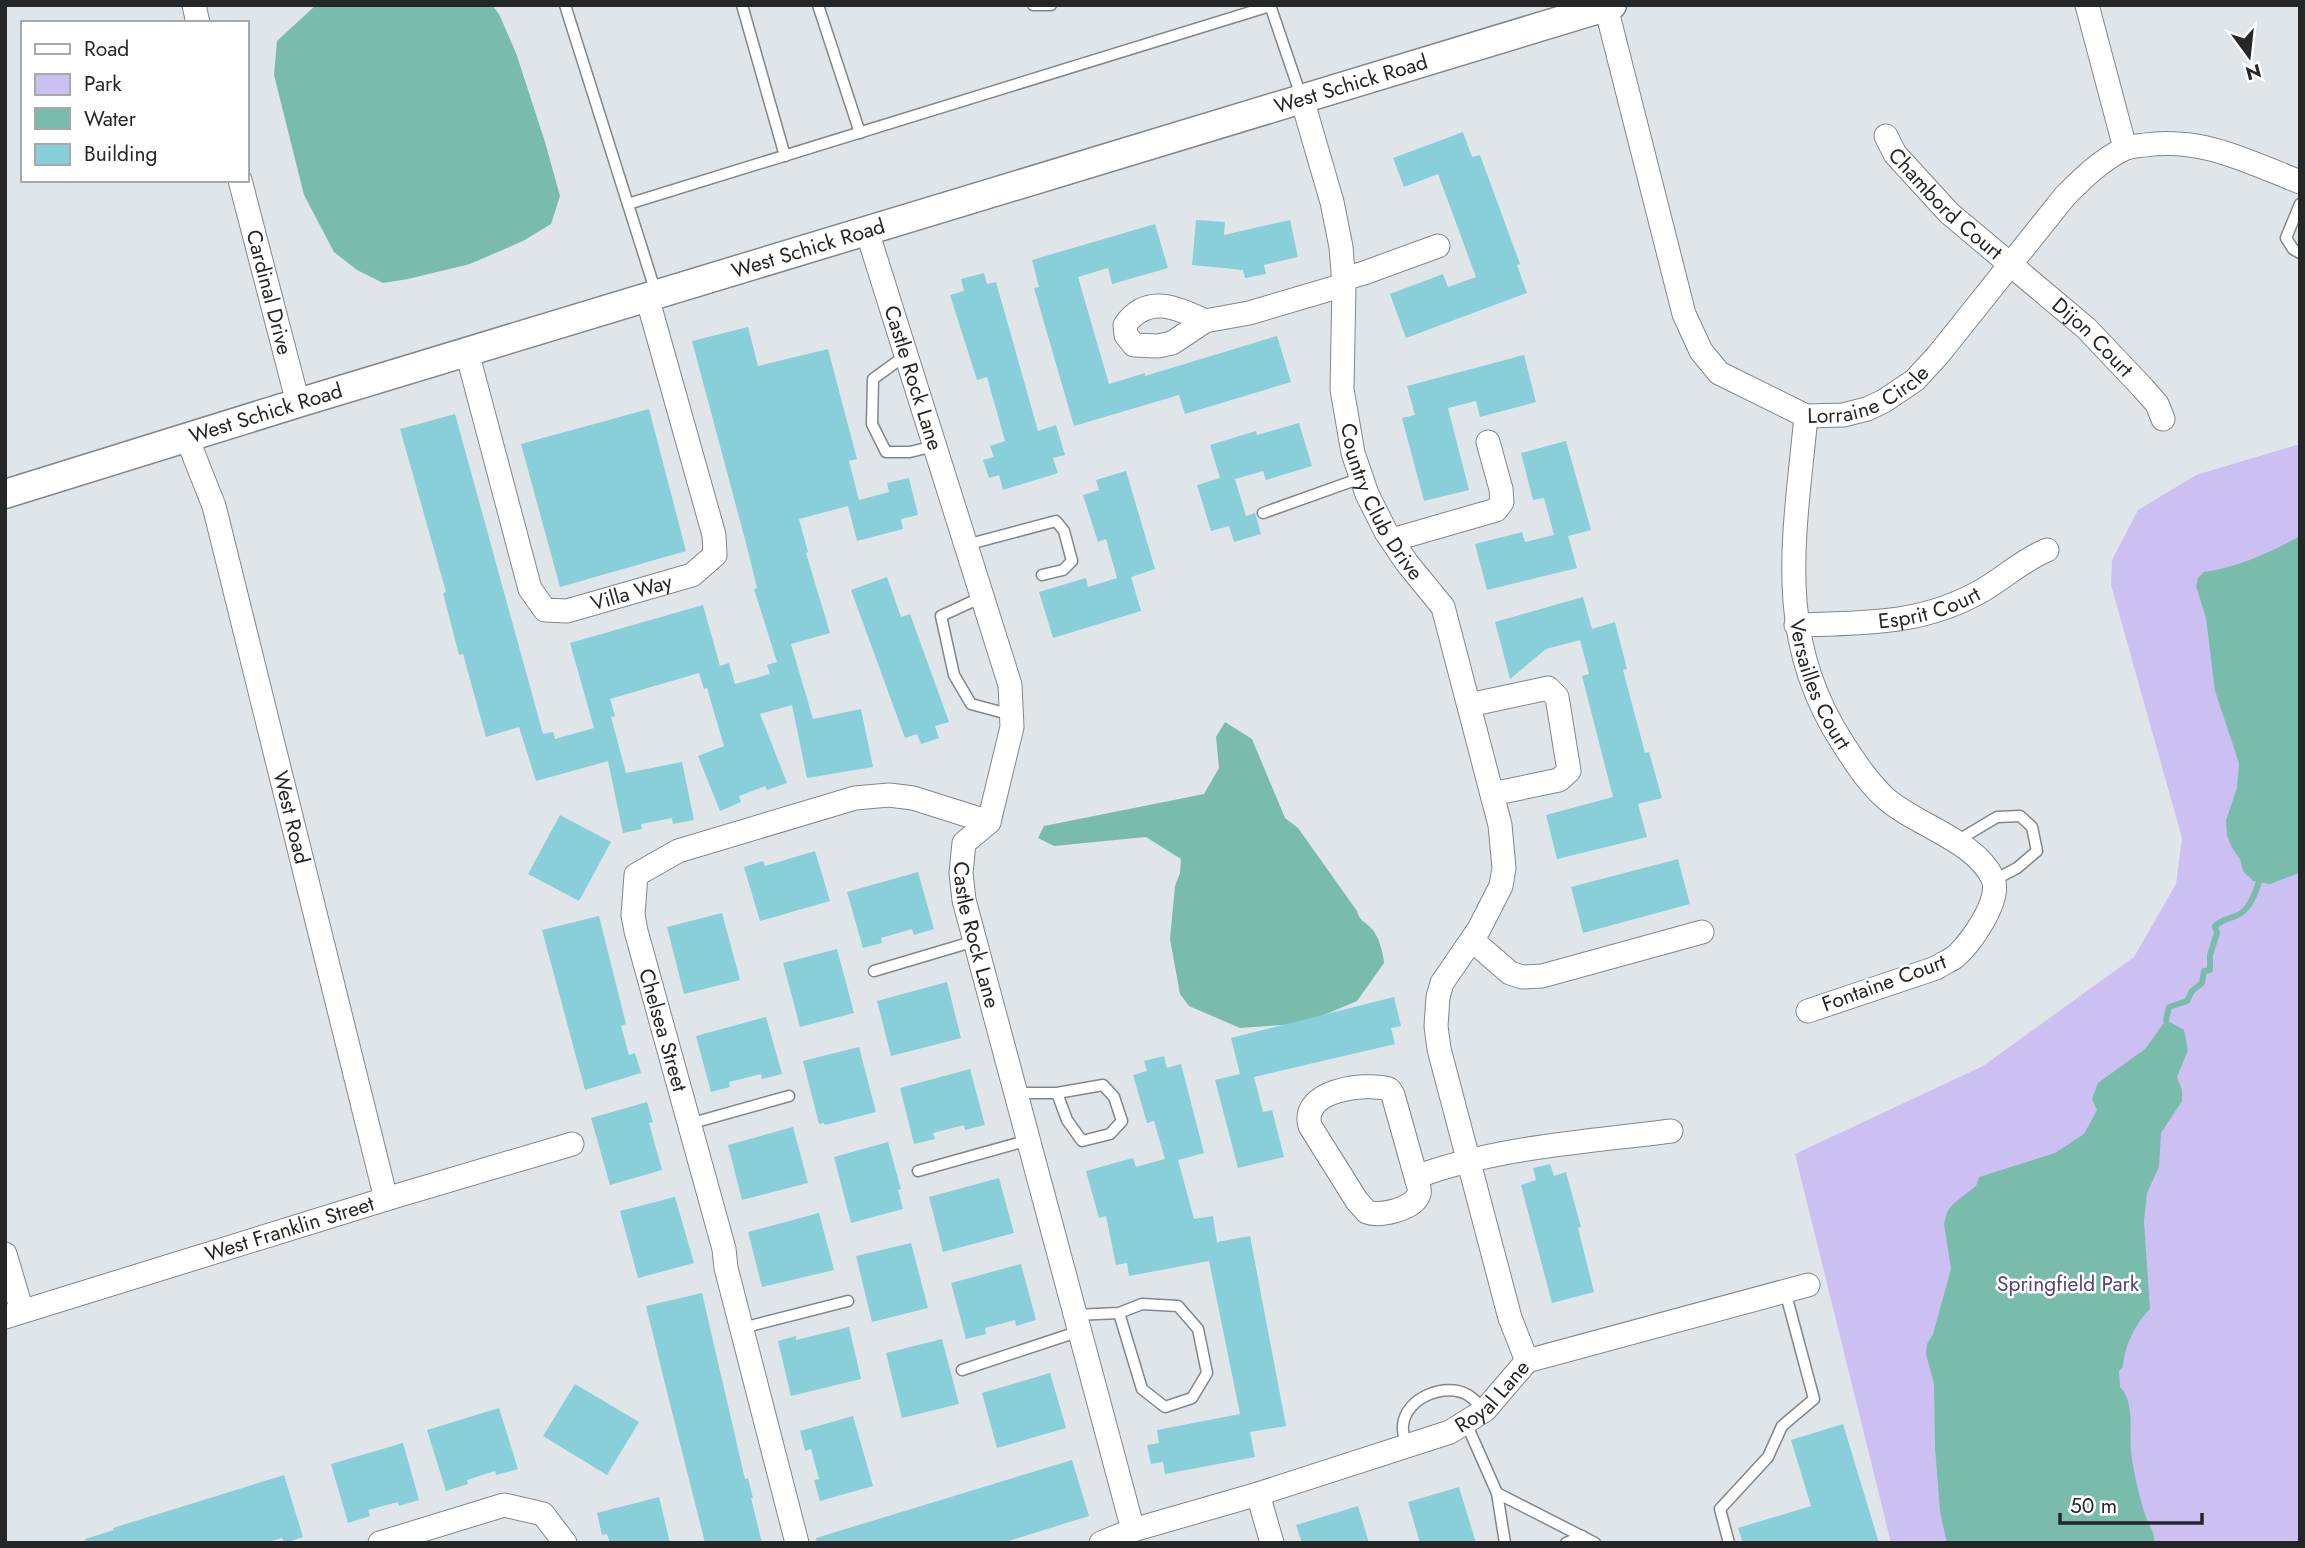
<svg xmlns="http://www.w3.org/2000/svg" width="2305" height="1548" font-family="Jost,sans-serif">
  <rect width="100%" height="100%" fill="#e0e5e9"/>
  <path fill="#ccc0f3" d="M2300,444V1543H1891L1795,1154L1983,1066L2134,957L2176,884L2182,838L2111,585L2112,560L2138,510L2196,475Z"/>
  <g fill="#79bcac">
    <path d="M316,5H492L499,14L516,53L545,142L560,196L551,224L523,241L470,264L408,279L383,283L357,270L334,252L304,195L274,75L277,41Z"/>
    <path d="M2300,536V871L2297,874L2270,884L2253,881L2243,871L2240,859L2232,848L2227,835L2226,820L2237,788L2239,763L2215,691L2206,618L2196,586L2198,578L2204,572C2238,567 2269,553 2300,536Z"/>
    <path d="M1225,722L1252,739L1285,818L1298,828L1357,911C1359,921 1366,922 1372,929C1379,937 1383,952 1384,963L1357,1001L1312,1020L1295,1024L1240,1028L1189,1006L1180,994L1170,939L1175,886L1180,873L1181,859L1146,837L1054,846L1038,838L1044,826L1204,794L1219,768L1216,737Z"/>
    <path d="M2166,1020L2184,1030L2188,1050L2177,1077L2182,1090V1101L2161,1133L2159,1167L2147,1193L2144,1221L2150,1309C2136,1323 2124,1346 2123,1367L2119,1371L2120,1387C2136,1402 2128,1437 2132,1459C2135,1478 2140,1500 2146,1517C2149,1526 2156,1534 2154,1543H1947L1940,1512L1935,1447L1934,1384L1926,1354L1927,1344L1933,1334L1951,1269L1944,1224L1947,1212L1953,1204L1976,1186L1979,1177L2055,1153L2084,1134L2097,1110L2092,1099L2098,1083L2145,1049Z"/>
  </g>
  <g fill="none" stroke-linecap="round" stroke-linejoin="round">
    <path stroke="#79bcac" stroke-width="6" d="M2166,1020L2169,1007L2187,1001L2192,991L2202,983L2204,971L2210,970V955L2217,933L2215,926C2223,919 2228,919 2236,916C2249,911 2255,894 2259,882"/>
  </g>
  <g fill="#88cfd9">
    <path d="M1463,132L1472,157L1480,155L1520,264L1517,265L1527,293L1406,338L1390,294L1443,274L1448,287L1476,277L1438,174L1404,187L1393,158Z"/>
    <path d="M1196,220L1225,222L1224,235L1290,220L1298,257L1264,265L1266,274L1245,278L1243,270L1192,265Z"/>
    <path d="M1155,224L1168,268L1112,284L1108,268L1078,277L1109,384L1145,373V376L1277,336L1291,382L1185,414L1179,395L1074,426L1034,288L1039,287L1032,260Z"/>
    <path d="M984,273L987,284L996,282L1038,431L1056,425L1065,455L1053,458L1058,473L1003,490L999,475L989,478L983,460L994,457L990,446L1005,441L987,377L977,380L950,295L964,291L961,279Z"/>
    <path d="M748,327L758,366L828,349L857,459L849,461L859,500L889,492L887,483L909,478L918,515L901,519L903,529L857,541L848,506L799,519L808,552L806,553L830,633L791,644L813,719L861,709L873,767L807,778L792,705L760,714L787,783L767,790L765,786L739,796L741,802L720,811L698,756L724,746L707,688L704,689L699,673L610,699L615,716L611,717L626,773L682,762L694,820L673,824L672,818L641,824L642,829L623,833L608,761L536,781L519,727L486,737L463,654L459,655L443,593L446,592L400,429L455,414L543,734L553,732L555,739L594,728L570,643L703,605L720,666L729,663L735,684L770,674L767,665L777,662L754,589L757,588L747,547L692,341Z"/>
    <path d="M1524,355L1536,402L1480,417L1476,401L1448,408L1469,490L1424,501L1402,418L1415,415L1407,386Z"/>
    <path d="M649,409L686,551L560,587L521,444Z"/>
    <path d="M1299,423L1312,466L1266,480L1263,471L1235,479L1246,516L1255,513L1261,534L1234,542L1229,526L1211,531L1197,485L1220,478L1210,445L1256,431L1257,435Z"/>
    <path d="M1566,441L1591,530L1568,536L1577,568L1487,590L1475,544L1522,532L1525,542L1554,535L1544,498L1533,500L1521,453Z"/>
    <path d="M1126,471L1155,569L1131,577L1141,611L1053,638L1039,592L1086,578L1088,587L1117,578L1106,539L1098,542L1083,495L1099,490L1096,480Z"/>
    <path d="M887,577L901,617L910,614L949,722L935,726L939,738L921,744L917,734L905,738L851,590Z"/>
    <path d="M1583,597L1592,629L1615,622L1627,669L1623,670L1645,753L1649,752L1662,798L1638,804L1647,837L1557,859L1546,815L1613,797L1582,676L1589,674L1580,640L1546,649L1510,679L1495,622Z"/>
    <path d="M560,815L611,842L579,901L528,874Z"/>
    <path d="M815,851L830,901L760,921L744,867L763,861L765,866Z"/>
    <path d="M1678,859L1690,904L1583,933L1571,887Z"/>
    <path d="M918,872L934,929L914,935L912,929L881,938L882,943L863,948L847,892Z"/>
    <path d="M722,913L740,980L684,994L667,927Z"/>
    <path d="M599,916L626,1024L621,1026L629,1055L635,1053L641,1073L585,1090L542,930Z"/>
    <path d="M837,949L854,1013L800,1027L783,963Z"/>
    <path d="M947,982L961,1038L891,1056L877,1001Z"/>
    <path d="M1394,997L1401,1026L1391,1028L1395,1044L1254,1077L1263,1112L1272,1110L1284,1157L1238,1168L1215,1080L1240,1074L1231,1038Z"/>
    <path d="M766,1017L782,1074L762,1079L761,1074L729,1082L730,1087L711,1092L696,1036Z"/>
    <path d="M859,1047L876,1112L825,1125L824,1123L819,1124L803,1061Z"/>
    <path d="M1164,1056L1167,1068L1181,1064L1204,1153L1178,1160L1194,1219L1213,1216L1217,1242L1250,1236L1286,1426L1250,1432L1255,1457L1165,1474L1163,1462L1151,1464L1147,1445L1159,1443L1157,1430L1240,1414L1209,1261L1129,1276L1127,1263L1116,1265L1106,1216L1099,1218L1086,1171L1133,1158L1136,1167L1165,1159L1154,1121L1147,1123L1133,1075L1147,1071L1144,1061Z"/>
    <path d="M970,1069L985,1125L965,1130L964,1125L933,1133L935,1139L914,1144L900,1088Z"/>
    <path d="M647,1102L653,1122L649,1123L662,1170L610,1185L591,1118Z"/>
    <path d="M793,1127L808,1183L742,1200L728,1145Z"/>
    <path d="M888,1142L901,1189L898,1190L903,1209L851,1223L834,1157Z"/>
    <path d="M1550,1164L1554,1176L1566,1172L1581,1227L1578,1228L1594,1292L1552,1303L1521,1185L1536,1180L1533,1168Z"/>
    <path d="M999,1178L1014,1233L943,1252L929,1197Z"/>
    <path d="M675,1197L694,1263L638,1278L620,1211Z"/>
    <path d="M819,1213L834,1270L762,1287L748,1232Z"/>
    <path d="M911,1243L928,1308L872,1322L856,1256Z"/>
    <path d="M1021,1264L1036,1320L1016,1326L1015,1320L985,1328L986,1334L966,1339L951,1283Z"/>
    <path d="M702,1293L745,1479L748,1478L753,1498H751L762,1543H705L662,1372L646,1306Z"/>
    <path d="M849,1327L861,1379L791,1396L778,1341L796,1336V1340Z"/>
    <path d="M942,1339L959,1404L902,1418L886,1353Z"/>
    <path d="M1050,1373L1066,1428L997,1448L982,1393Z"/>
    <path d="M575,1384L639,1422L607,1475L543,1436Z"/>
    <path d="M499,1408L518,1469L496,1475L495,1471L467,1480L468,1484L446,1491L427,1430Z"/>
    <path d="M853,1416L873,1486L820,1501L814,1480L819,1479L811,1449L805,1451L800,1431Z"/>
    <path d="M1843,1424L1879,1543H1743L1738,1528L1811,1506L1791,1440Z"/>
    <path d="M403,1443L419,1500L399,1506L398,1502L368,1510L370,1516L348,1523L331,1464Z"/>
    <path d="M1072,1460L1089,1516L1002,1543H817L816,1538Z"/>
    <path d="M284,1475L303,1537L284,1543L282,1538L265,1543H86L85,1539L114,1530L113,1528Z"/>
    <path d="M1459,1487L1476,1543H1420L1408,1502Z"/>
    <path d="M659,1497L670,1543H610L607,1534L602,1535L597,1513Z"/>
    <path d="M1358,1506L1369,1543H1302L1296,1525Z"/>
  </g>
  <g fill="none" stroke-linecap="round" stroke-linejoin="round">
    <defs>
      <g id="service">
        <path d="M565,5L656,293"/>
        <path d="M742,5L785,156"/>
        <path d="M818,5L860,133"/>
        <path d="M1033,5H1051"/>
        <path d="M1270,5L1301,96"/>
        <path d="M628,204L1270,6"/>
        <path d="M2300,204L2286,238L2293,249L2300,253"/>
        <path d="M906,355L873,379L872,424L886,452H910L934,446"/>
        <path d="M1263,513L1361,478"/>
        <path d="M966,545L1056,521L1064,531L1072,561L1063,570L1042,575"/>
        <path d="M982,597L941,616L954,675L971,704L1012,715"/>
        <path d="M1955,842L1997,817L2020,816L2032,827L2037,851L2017,868L1994,880"/>
        <path d="M874,971L975,941"/>
        <path d="M1015,1093H1057L1103,1085L1114,1097L1122,1121L1110,1134L1082,1141L1067,1120L1057,1093"/>
        <path d="M689,1124L789,1096"/>
        <path d="M918,1171L1029,1140"/>
        <path d="M1075,1315L1119,1313L1142,1304L1178,1306L1198,1329L1207,1373L1192,1398L1165,1407L1142,1389L1119,1313"/>
        <path d="M742,1328L848,1301"/>
        <path d="M962,1370L1080,1331"/>
        <path d="M1466,1423L1497,1493L1595,1543"/>
        <path d="M1406,1446C1405,1440 1402,1431 1403,1425C1406,1397 1446,1382 1468,1395C1474,1399 1480,1405 1485,1410"/>
        <path d="M1497,1493L1505,1543"/>
        <path d="M1566,1543L1582,1536"/>
        <path d="M1729,1543L1720,1509L1768,1457L1782,1426L1814,1399L1785,1291"/>
      </g>
      <g id="minor">
        <path d="M194,5L198,23"/>
        <path d="M2087,5L2125,148"/>
        <path id="s1" d="M1606,7L1684,314L1701,351L1719,373L1806,416L1843,415L1867,409L1884,401L1915,380L1938,355L2065,196C2082,179 2101,160 2124,149C2130,146 2138,146 2145,145C2202,137 2247,161 2300,182"/>
        <path id="s2" d="M1302,99L1332,202L1341,247L1344,285L1342,389L1353,453L1367,494L1386,532L1407,563L1443,607L1500,825L1504,868L1501,886L1479,929L1442,983L1438,997L1436,1026L1439,1049L1510,1318L1527,1361"/>
        <path id="s3" d="M1886,136L1895,154L1949,213L2086,328L2143,388L2157,404L2163,419"/>
        <path id="s4" d="M240,180L298,403"/>
        <path id="s5" d="M867,231L1010,685L1012,727L989,822L964,843L961,873L964,900L1133,1530"/>
        <path d="M1343,279L1364,273L1438,246"/>
        <path d="M1205,321C1177,307 1147,294 1125,325L1126,335L1134,345L1158,346L1172,343L1205,321L1249,313L1344,285"/>
        <path id="s6" d="M467,352L530,589L545,610L567,611L692,575L715,555L714,535L647,297"/>
        <path id="s7" d="M1806,416C1795,534 1773,636 1842,742C1854,761 1867,781 1884,797C1913,824 1977,841 1993,879C2002,900 1970,944 1955,957C1949,961 1942,964 1936,968L1808,1011"/>
        <path id="s8" d="M187,438L214,506L386,1199"/>
        <path d="M1392,540L1496,510L1502,502L1501,489L1488,442"/>
        <path id="s9" d="M1796,625C1864,623 1923,625 1983,590C2005,577 2023,560 2047,550"/>
        <path d="M1469,705L1548,688L1557,697L1569,771L1559,780L1492,794"/>
        <path d="M1472,940L1510,973L1522,977L1542,976L1702,932"/>
        <path d="M1416,1177C1417,1183 1421,1189 1419,1194C1414,1209 1380,1217 1367,1212L1357,1201L1310,1126C1300,1090 1365,1082 1389,1089L1393,1095L1416,1177C1496,1147 1586,1142 1671,1131"/>
        <path d="M5,1254L22,1311"/>
        <path id="s10" d="M5,1317L386,1199L572,1144"/>
        <path d="M1258,1494L1272,1543"/>
        <path d="M380,1543L504,1505L543,1514L565,1543"/>
        <path d="M797,1543L726,1268L724,1249L636,931L633,915L636,875L678,851L855,798L889,795L913,798L989,822"/>
        <path id="s11" d="M1101,1543L1133,1530L1258,1494L1450,1432L1485,1410L1527,1361L1808,1285"/>
      </g>
      <g id="tertiary">
        <path id="s12" d="M5,494L298,403L1612,5"/>
      </g>
    </defs>
    <use href="#service" stroke="#82878a" stroke-width="13"/>
    <use href="#minor" stroke="#82878a" stroke-width="25"/>
    <use href="#tertiary" stroke="#82878a" stroke-width="31"/>
    <use href="#service" stroke="#fff" stroke-width="10"/>
    <use href="#minor" stroke="#fff" stroke-width="23"/>
    <use href="#tertiary" stroke="#fff" stroke-width="28"/>
  </g>
  <g text-anchor="middle" dominant-baseline="central" stroke-width="5" stroke-linejoin="round" paint-order="stroke">
    <g font-size="21" fill="#242627" stroke="#fff">
      <text stroke="none"><textPath href="#s12" startOffset="1407">West Schick Road</textPath></text>
      <text stroke="none"><textPath href="#s3" startOffset="91">Chambord Court</textPath></text>
      <text stroke="none"><textPath href="#s12" startOffset="840">West Schick Road</textPath></text>
      <text stroke="none"><textPath href="#s4" startOffset="116">Cardinal Drive</textPath></text>
      <text stroke="none"><textPath href="#s3" startOffset="290">Dijon Court</textPath></text>
      <text stroke="none"><textPath href="#s5" startOffset="154">Castle Rock Lane</textPath></text>
      <text stroke="none"><textPath href="#s1" startOffset="550">Lorraine Circle</textPath></text>
      <text stroke="none"><textPath href="#s12" startOffset="273">West Schick Road</textPath></text>
      <text stroke="none"><textPath href="#s2" startOffset="416">Country Club Drive</textPath></text>
      <text stroke="none"><textPath href="#s6" startOffset="360">Villa Way</textPath></text>
      <text stroke="none"><textPath href="#s9" startOffset="135">Esprit Court</textPath></text>
      <text stroke="none"><textPath href="#s7" startOffset="273">Versailles Court</textPath></text>
      <text stroke="none"><textPath href="#s8" startOffset="394">West Road</textPath></text>
      <text stroke="none"><textPath href="#s5" startOffset="742">Castle Rock Lane</textPath></text>
      <text transform="translate(1884 983) rotate(-20)">Fontaine Court</text>
      <text transform="translate(663 1030) rotate(74)">Chelsea Street</text>
      <text stroke="none"><textPath href="#s10" startOffset="298">West Franklin Street</textPath></text>
      <text stroke="none"><textPath href="#s11" startOffset="422">Royal Lane</textPath></text>
    </g>
    <g font-size="21" fill="#544180" stroke="#fff">
      <text x="2068" y="1284">Springfield Park</text>
    </g>
  </g>
  <rect width="2305" height="1548" fill="none" stroke="#242627" stroke-width="14"/>
  <rect x="21" y="21" width="228" height="161" fill="#ffffff" stroke="#a7a8a9" stroke-width="2"/>
  <rect x="35" y="44" width="35" height="10" fill="#ffffff" stroke="#a7a8a9" stroke-width="2"/>
  <text x="84" y="56" font-size="21" fill="#242627">Road</text>
  <rect x="35" y="74" width="35" height="21" fill="#ccc0f3" stroke="#a7a8a9" stroke-width="2"/>
  <text x="84" y="91" font-size="21" fill="#242627">Park</text>
  <rect x="35" y="108" width="35" height="21" fill="#79bcac" stroke="#a7a8a9" stroke-width="2"/>
  <text x="84" y="126" font-size="21" fill="#242627">Water</text>
  <rect x="35" y="144" width="35" height="21" fill="#88cfd9" stroke="#a7a8a9" stroke-width="2"/>
  <text x="84" y="161" font-size="21" fill="#242627">Building</text>
  <g transform="translate(2249 56) rotate(165)" stroke="#ffffff" stroke-width="5" paint-order="stroke">
  <path d="M0-5L12 26L0 18L-12 26Z" fill="#242627"/>
  <text y="-10" font-size="19" font-weight="bold" text-anchor="middle" fill="#242627">N</text>
  </g>
  <path d="M2060 1513v10h142v-10" fill="none" stroke="#242627" stroke-width="3.5"/>
  <text x="2070" y="1513" font-size="21" fill="#242627" stroke="#ffffff" stroke-width="5" paint-order="stroke">50 m</text>
</svg>
